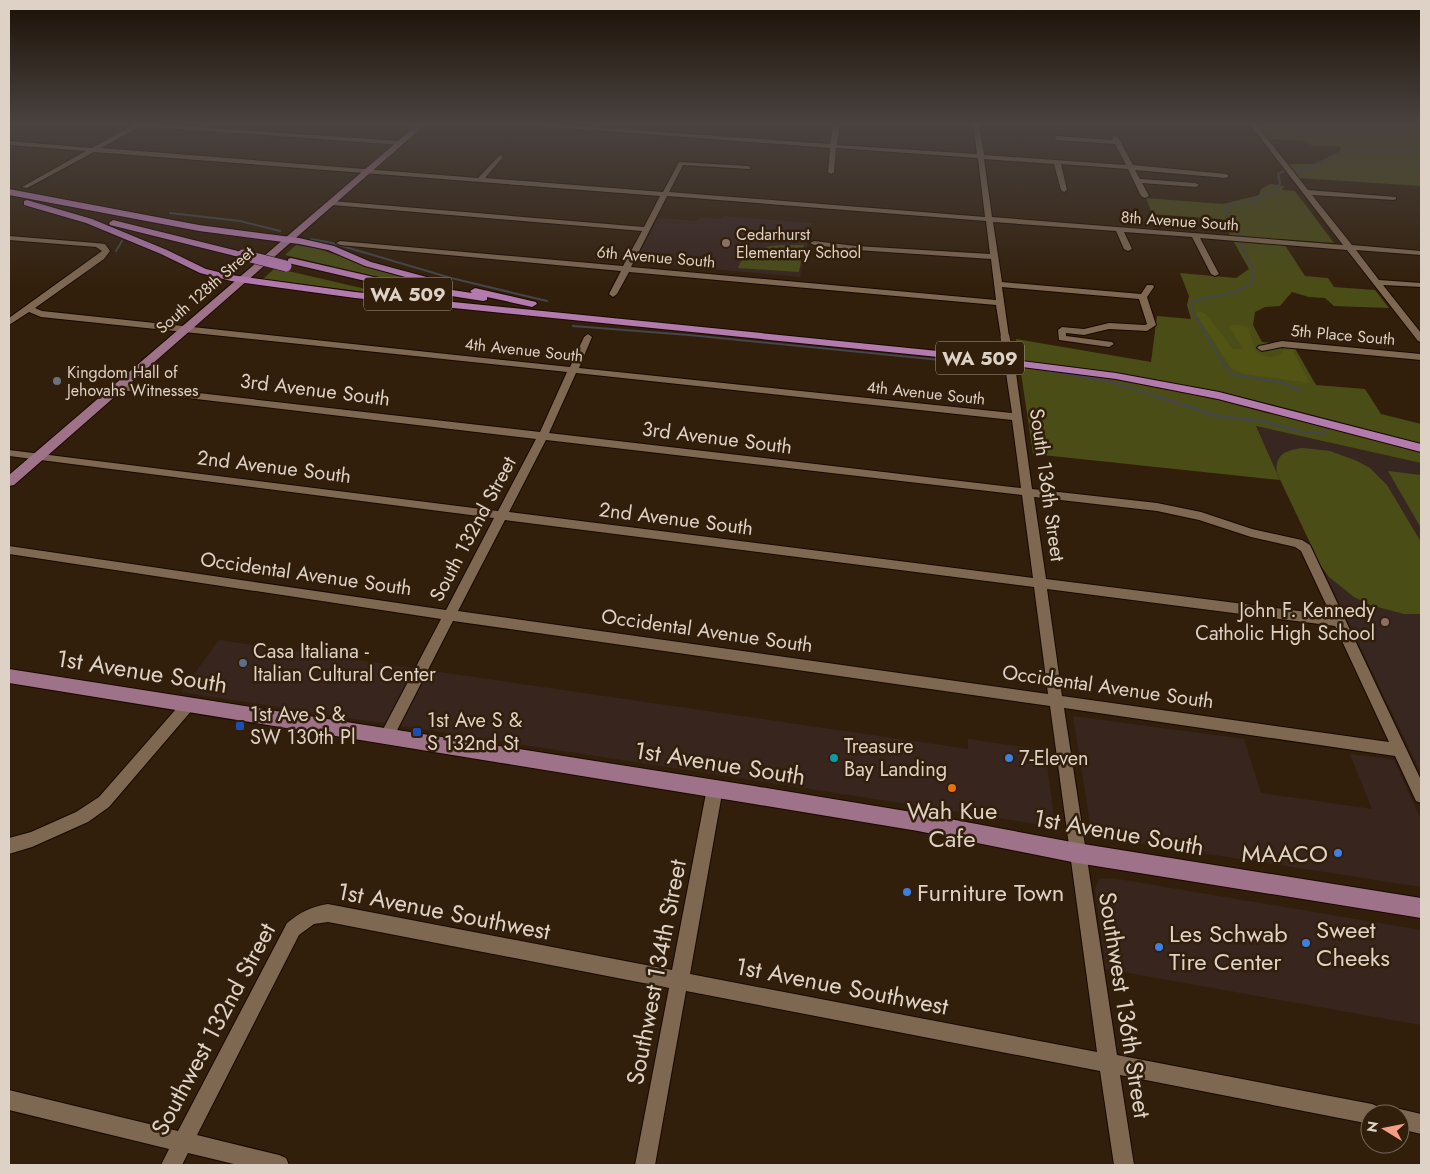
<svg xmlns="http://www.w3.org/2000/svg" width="1430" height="1174" font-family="Jost,sans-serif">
  <rect width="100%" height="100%" fill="#321f0b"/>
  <g fill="#38261e">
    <path d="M219,640L968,749V739L1045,750L1054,818L1052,822L1044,825L181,692Z"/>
    <path d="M1073,716L1244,739L1261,793L1372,809L1350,754L1394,760L1421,820V887L1092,836Z"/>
    <path d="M1112,878L1421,930V1025L1106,969L1095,890L1099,879Z"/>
  </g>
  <g fill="#382621">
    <path d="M724,216L812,223L800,277L635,262L658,218L698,221L700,217L722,219Z"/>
    <path d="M1256,426L1421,463V773L1280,480Z"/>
  </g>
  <g fill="#4b4d17">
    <path d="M1256,123H1409L1421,125V186L1299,178L1288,164H1314L1339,152L1341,148L1339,146H1312L1307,141L1268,139Z"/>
    <path d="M1270,184L1284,186L1282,190L1295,191L1334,243L1281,239L1305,276L1328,278L1334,287L1375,290L1389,308L1334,306L1325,298L1309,297L1292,292L1280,306L1265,307L1255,312L1253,325L1262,342L1293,345L1316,385L1365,389L1381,414L1421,424V463L1256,426L1280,480L1033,454L1016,339L1151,362L1157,316L1191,319L1187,305L1189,296L1180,273L1236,278L1249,269L1221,219L1152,214L1146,198L1223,204L1259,195L1261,189Z"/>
    <path d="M296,245L316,248L405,278L456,290L374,276L285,255Z"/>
    <path d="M781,245H804L799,272L738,268C743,251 765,246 781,245Z"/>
    <path d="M275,268L396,296L263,279Z"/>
    <path d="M1303,448L1330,451L1357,461L1370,468L1387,485L1421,542V614H1404L1370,605L1354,597L1329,577L1321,566L1277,473C1274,454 1287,450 1303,448Z"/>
    <path d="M1388,471L1421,475V528Z"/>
  </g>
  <path fill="#525414" d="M1198,311L1206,314L1233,349H1243L1229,326L1240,325L1248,327L1256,353L1268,357L1279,356L1284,350L1292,349L1310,383L1244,374L1231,368L1196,314Z"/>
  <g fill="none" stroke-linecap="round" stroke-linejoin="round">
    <g stroke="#43464b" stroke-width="2">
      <path d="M1297,172L1316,167L1339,153L1364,149L1421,150"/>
      <path d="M170,213L240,221L280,231"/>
      <path d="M1238,235L1240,232L1237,225L1225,215V210L1233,204L1252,203L1255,199L1275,192L1280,183L1278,174L1284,171"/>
      <path d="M311,239L332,243L451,278L547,301"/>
      <path d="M1239,242L1253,267V283L1235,292L1193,301L1191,306L1194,314L1228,371L1235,375L1284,383L1301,391"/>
      <path d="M116,251L122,241"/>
      <path d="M82,274L96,265"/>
      <path d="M573,326L689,335L971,363H993"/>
      <path d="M1026,367L1112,382L1163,399"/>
    </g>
    <path stroke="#43464b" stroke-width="2.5" d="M1159,397L1217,416L1262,421L1302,432L1322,433L1326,430"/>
    <defs>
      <g id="minor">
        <path d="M137,123L401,141L404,143L401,145L141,126L101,148L478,178L500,155L503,157L485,178L663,192L679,162L748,166L751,168L750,169L683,165L669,192L985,217L978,158L836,148L834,172L831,174L828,172L830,148L501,123H533L830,144L834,123H840L837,145L977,154L973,123H979L984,155L1126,165L1115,144L1057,140L1054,138L1057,136L1113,140L1112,137L1115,135L1118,137L1133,165L1226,174L1229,176L1226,178L1135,170L1140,179L1196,183L1199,185L1196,187L1142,183L1149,196L1145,198L1141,196L1128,169L1061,164L1067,190L1064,192L1061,190L1054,164L984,159L992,217L1343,245L1249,123H1255L1308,190L1396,197V199L1394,200L1312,195L1352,245L1421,251V255L1356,250L1379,280L1421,283V287L1383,285L1421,333V342L1418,341L1347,250L1200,238L1219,274L1215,276L1211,274L1192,237L1124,232L1132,249L1128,251L1124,249L1116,231L993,222L1002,282L1141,294L1147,285H1153L1154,287L1147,297L1156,325L1147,331L1109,329L1084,335L1066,333V336L1112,342L1114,344L1109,347L1059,340L1058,330L1062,327L1084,329L1109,323L1145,325L1147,324L1139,299L1002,287L1009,337L1005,340L1001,337L996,305L629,272L617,294L613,297L609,294L621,271L340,245L336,243L340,241L623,266L642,231L332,205L328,203L332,201L644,227L660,196L94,152L27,188L22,187L86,151L9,145V141L92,148ZM667,196L986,221L990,254L856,246L814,241L810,243L814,245L856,250L991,259L996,300L631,267Z"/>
        <path d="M9,236L96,243L105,244L110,251L104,259L35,308L42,311L570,367L584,337L588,334L592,337L579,368L1012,413L1006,373L1011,370L1016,373L1032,489L1157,503L1201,512L1252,529L1302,540L1310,545L1421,780V803L1416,801L1395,756L1064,708L1117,1055L1372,1104L1379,1107L1382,1114H1370V1124L1120,1075L1134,1165H1114L1100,1071L686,991L655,1165H635L669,988L328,922L314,924L299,935L197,1135L279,1155L286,1158L289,1165H238L188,1153L182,1165H161L169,1149L9,1110V1090L178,1131L287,923C299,913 312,906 328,904L672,970L707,788L710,783L715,781L720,783L723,788L690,974L1097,1052L1050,706L453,621L391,742L386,743L381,742L379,737L441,619L9,554V546L446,610L494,518L9,456V450L498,511L536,439L119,390L114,387L119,384L540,432L567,372L41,317L29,312L9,325V318L102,251L96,247L9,240ZM576,373L1012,420L1021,488L549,433ZM546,440L1022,495L1033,578L509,512ZM1034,497L1157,511L1199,520L1251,537L1295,547L1301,551L1331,615L1046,579ZM505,520L1034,587L1048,694L458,611ZM1047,589L1335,626L1389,742L1062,696Z"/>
        <path d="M1282,341L1421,354V360L1282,347L1262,351L1257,348L1259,346Z"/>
        <path d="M188,699L193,701L195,705L193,709L109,807L88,822L32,847L9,854V838L31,832L76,812L99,797L183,701Z"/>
        <path d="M1400,1109L1421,1114V1134L1400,1129V1114H1392Z"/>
      </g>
      <g id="major">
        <path d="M419,123H427L14,485L9,486V475Z"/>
        <path d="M9,669L754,786L918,813L1077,843L1421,898V918L1077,863L918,831L754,804L9,683Z"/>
      </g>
      <g id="highway">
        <path d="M9,189L199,225L299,238L334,246L371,262L434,279L436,281L431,284L365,266L328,250L299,244L199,231L9,195Z"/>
        <path d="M27,200L92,219L167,250L206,269L231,275L355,292L968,354L1116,373L1219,392L1421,444V452L1218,399L1116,379L968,360L355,298L231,281L200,273L161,254L86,223L24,205V201Z"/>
        <path d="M113,220L246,253L248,255L243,258L110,225L109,223Z"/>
        <path d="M291,258L387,280L472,293L470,291L475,288L536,302L537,304L532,307L487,297V300L483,301L387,286L288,263V259Z"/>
      </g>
    </defs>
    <use href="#minor" stroke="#190800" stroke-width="2"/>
    <use href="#major" stroke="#190800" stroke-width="2"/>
    <use href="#highway" stroke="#190800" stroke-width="2"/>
    <use href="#minor" fill="#7e6852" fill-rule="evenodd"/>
    <use href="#major" fill="#9e7389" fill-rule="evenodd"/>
    <use href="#highway" fill="#b37aae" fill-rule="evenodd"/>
    <defs>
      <path id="minor-bridge" d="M1005,337L1011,373"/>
      <path id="highway-bridge" d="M243,255L286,266"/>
    </defs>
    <use href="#minor-bridge" stroke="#190800" stroke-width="10" stroke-linecap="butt"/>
    <use href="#highway-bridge" stroke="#190800" stroke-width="12" stroke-linecap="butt"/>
    <use href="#minor-bridge" stroke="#7e6852" stroke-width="9"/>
    <use href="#highway-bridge" stroke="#b37aae" stroke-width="11"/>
  </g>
  <linearGradient id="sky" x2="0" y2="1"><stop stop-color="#1c1106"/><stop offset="0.43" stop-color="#49423f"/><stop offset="1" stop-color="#49423f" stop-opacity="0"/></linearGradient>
  <rect width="1430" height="288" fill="url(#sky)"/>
  <g fill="#8d6e63" stroke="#321f0b" stroke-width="2">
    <circle cx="726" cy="243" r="5"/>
    <circle cx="1385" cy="622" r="5"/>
  </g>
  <circle fill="#6b7280" stroke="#321f0b" stroke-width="2" cx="57" cy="381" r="5"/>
  <circle fill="#5c6f8a" stroke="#321f0b" stroke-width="2" cx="243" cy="663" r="5"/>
  <g fill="#1a4fb4" stroke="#321f0b" stroke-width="2">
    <rect x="235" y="721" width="10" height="10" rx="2.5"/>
    <rect x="412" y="727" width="10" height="10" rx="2.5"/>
  </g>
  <circle fill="#0f9aa8" stroke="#321f0b" stroke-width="2" cx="834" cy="758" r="5"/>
  <g fill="#3f7fe0" stroke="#321f0b" stroke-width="2">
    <circle cx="1009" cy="758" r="5"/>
    <circle cx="1338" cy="853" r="5"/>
    <circle cx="907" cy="892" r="5"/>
    <circle cx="1306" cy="943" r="5"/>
    <circle cx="1159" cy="947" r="5"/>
  </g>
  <circle fill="#e8710a" stroke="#321f0b" stroke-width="2" cx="952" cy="788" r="5"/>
  <g text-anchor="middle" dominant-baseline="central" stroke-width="5" stroke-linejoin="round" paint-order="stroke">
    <g font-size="16" fill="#ded1c5" stroke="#321f0b">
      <text transform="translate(1180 221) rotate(4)">8th Avenue South</text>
      <text transform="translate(656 257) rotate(5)">6th Avenue South</text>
      <text transform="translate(205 290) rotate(-41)">South 128th Street</text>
      <text transform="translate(1343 335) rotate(5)">5th Place South</text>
      <text transform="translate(524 350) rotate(6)">4th Avenue South</text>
      <text transform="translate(926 393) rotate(6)">4th Avenue South</text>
    </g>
    <g font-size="16" fill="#ded1c5" stroke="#321f0b" text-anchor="start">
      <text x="736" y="234">Cedarhurst<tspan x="736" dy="18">Elementary School</tspan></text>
      <text x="67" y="372">Kingdom Hall of<tspan x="67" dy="18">Jehovahs Witnesses</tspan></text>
    </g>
    <g fill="#321f0b" stroke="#aa9c8d" stroke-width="1">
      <rect x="364" y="277.5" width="88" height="33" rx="4"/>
      <rect x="936" y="341.5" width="88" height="33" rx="4"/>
    </g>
    <g font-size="19" font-weight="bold" fill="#ded1c5">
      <text x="408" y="294">WA 509</text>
      <text x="980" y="358">WA 509</text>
    </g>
    <g font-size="20" fill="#ded1c5" stroke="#321f0b">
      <text transform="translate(315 390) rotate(7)">3rd Avenue South</text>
      <text transform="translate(717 438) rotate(7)">3rd Avenue South</text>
      <text transform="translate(274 467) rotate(7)">2nd Avenue South</text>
      <text transform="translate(1047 485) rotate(82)">South 136th Street</text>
      <text transform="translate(676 519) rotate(7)">2nd Avenue South</text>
      <text transform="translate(473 529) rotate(-62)">South 132nd Street</text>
      <text transform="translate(306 574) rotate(8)">Occidental Avenue South</text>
      <text transform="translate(707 631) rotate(8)">Occidental Avenue South</text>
      <text transform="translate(1108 687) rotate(8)">Occidental Avenue South</text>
    </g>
    <g font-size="20" fill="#ded1c5" stroke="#321f0b" text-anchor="start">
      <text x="1375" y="610" text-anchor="end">John F. Kennedy<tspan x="1375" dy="23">Catholic High School</tspan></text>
      <text x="253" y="651">Casa Italiana -<tspan x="253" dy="23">Italian Cultural Center</tspan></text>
      <text x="250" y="714">1st Ave S &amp;<tspan x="250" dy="23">SW 130th Pl</tspan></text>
      <text x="427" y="720">1st Ave S &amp;<tspan x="427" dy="23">S 132nd St</tspan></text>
      <text x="844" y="746">Treasure<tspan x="844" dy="23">Bay Landing</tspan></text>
      <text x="1019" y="758">7-Eleven</text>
    </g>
    <g font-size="24" fill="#ded1c5" stroke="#321f0b">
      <text transform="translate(142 671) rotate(9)">1st Avenue South</text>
      <text transform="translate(720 763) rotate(9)">1st Avenue South</text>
      <text transform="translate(1119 832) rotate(10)">1st Avenue South</text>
      <text transform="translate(444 911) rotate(11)">1st Avenue Southwest</text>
      <text transform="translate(656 972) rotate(-79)">Southwest 134th Street</text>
      <text transform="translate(842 986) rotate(11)">1st Avenue Southwest</text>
      <text transform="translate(1125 1005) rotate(81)">Southwest 136th Street</text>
      <text transform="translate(213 1029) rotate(-62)">Southwest 132nd Street</text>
    </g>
    <g font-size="24" fill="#ded1c5" stroke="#321f0b" text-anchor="start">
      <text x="952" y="810" text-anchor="middle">Wah Kue<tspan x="952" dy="28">Cafe</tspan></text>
      <text x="1328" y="853" text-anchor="end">MAACO</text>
      <text x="917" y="892">Furniture Town</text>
      <text x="1316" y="929">Sweet<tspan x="1316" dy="28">Cheeks</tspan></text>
      <text x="1169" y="933">Les Schwab<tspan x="1169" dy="28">Tire Center</tspan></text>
    </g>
  </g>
  <rect width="1430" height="1174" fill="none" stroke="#ded1c5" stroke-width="20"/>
  <g transform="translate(1385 1129) rotate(280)"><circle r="24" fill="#321f0b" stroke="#776655"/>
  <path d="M0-4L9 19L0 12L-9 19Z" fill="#f49e89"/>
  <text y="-8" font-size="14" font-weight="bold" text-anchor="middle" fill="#ded1c5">N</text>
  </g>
</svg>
